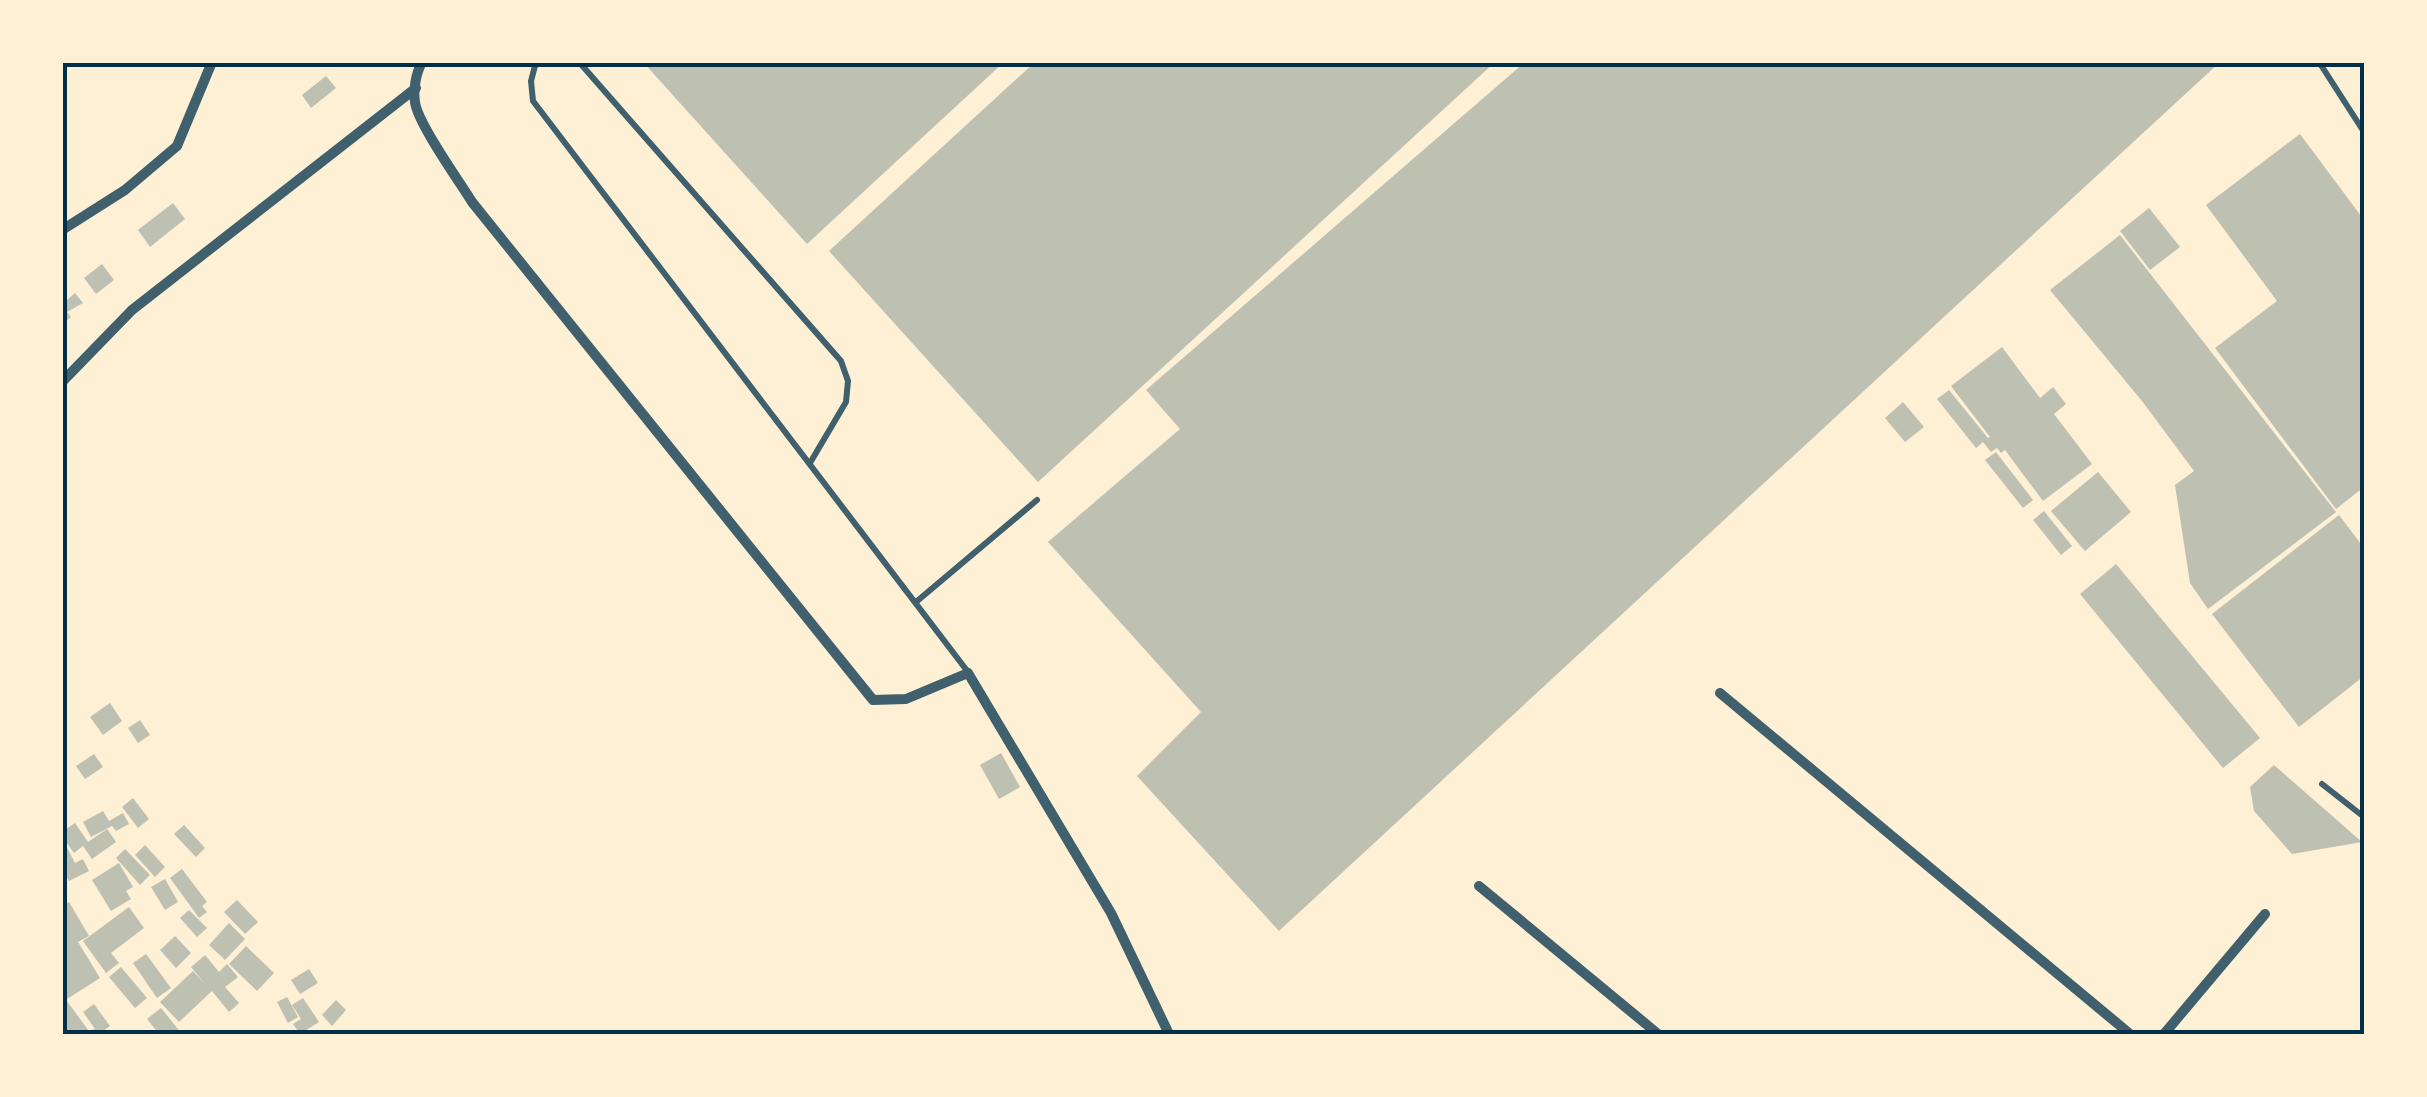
<svg xmlns="http://www.w3.org/2000/svg" width="2427" height="1097" font-family="Raleway,sans-serif">
  <rect width="100%" height="100%" fill="#fdf0d5"/>
  <g fill="#bec0b2">
    <path d="M643,62H1004L807,244Z"/>
    <path d="M1035,62H1495L1038,482L829,251Z"/>
    <path d="M1525,62H2220L1279,931L1137,776L1201,712L1048,542L1180,429L1146,390Z"/>
    <path d="M326,76L336,88L311,108L302,95Z"/>
    <path d="M2300,134L2364,220V487L2336,509L2215,348L2277,301L2206,205Z"/>
    <path d="M173,203L185,219L150,247L138,230Z"/>
    <path d="M2149,208L2180,247L2150,270L2120,231Z"/>
    <path d="M2120,235L2336,512L2208,609L2190,583L2175,485L2194,471L2142,401L2050,290Z"/>
    <path d="M102,264L114,280L96,294L84,278Z"/>
    <path d="M75,293L83,303L67,312L71,317L62,324V294L67,300Z"/>
    <path d="M2002,347L2040,398L2053,387L2066,404L2054,414L2092,464L2043,501L2005,450L2001,453L1997,448L1991,452L1983,442L1976,448L1937,399L1949,390L1988,438L1990,437L1951,386Z"/>
    <path d="M1903,402L1924,427L1905,442L1885,418Z"/>
    <path d="M1996,452L2033,500L2023,508L1985,460Z"/>
    <path d="M2098,472L2131,512L2085,551L2051,511Z"/>
    <path d="M2044,511L2072,546L2061,555L2033,520Z"/>
    <path d="M2339,515L2364,548V676L2299,727L2212,614Z"/>
    <path d="M2116,564L2260,738L2223,768L2080,594Z"/>
    <path d="M110,703L122,721L103,735L90,717Z"/>
    <path d="M140,720L150,735L138,743L128,728Z"/>
    <path d="M1001,753L1020,787L999,799L980,765Z"/>
    <path d="M94,754L103,767L85,779L76,766Z"/>
    <path d="M2274,765L2362,842L2292,854L2254,811L2250,787Z"/>
    <path d="M133,798L149,819L138,828L122,807Z"/>
    <path d="M103,811L109,821L123,813L129,824L116,831L112,826L91,837L83,822Z"/>
    <path d="M75,823L88,842L107,829L116,842L92,859L83,846L74,853L62,836V832Z"/>
    <path d="M184,825L205,848L196,857L174,834Z"/>
    <path d="M62,838L75,863L83,859L89,871L69,881L62,869Z"/>
    <path d="M145,845L165,867L155,877L135,855Z"/>
    <path d="M125,849L150,875L140,885L116,858Z"/>
    <path d="M119,863L133,887L126,891L131,899L111,911L92,880Z"/>
    <path d="M182,869L207,902L202,906L207,912L199,918L170,878Z"/>
    <path d="M165,879L178,902L165,910L151,887Z"/>
    <path d="M237,900L258,922L245,934L224,912Z"/>
    <path d="M69,902L89,936L78,942L100,978L67,999L62,991V906Z"/>
    <path d="M129,907L144,928L111,953L119,963L106,973L83,941Z"/>
    <path d="M189,910L207,928L197,937L180,918Z"/>
    <path d="M229,923L245,939L225,960L209,945Z"/>
    <path d="M175,936L191,953L176,968L160,950Z"/>
    <path d="M246,946L274,973L257,991L229,964Z"/>
    <path d="M146,954L171,988L157,998L133,963Z"/>
    <path d="M205,955L219,972L227,964L238,977L225,987L239,1003L229,1012L212,991L179,1022L160,1002L193,971L205,984L191,967Z"/>
    <path d="M121,967L147,998L135,1008L109,977Z"/>
    <path d="M309,969L318,983L300,994L291,980Z"/>
    <path d="M287,997L298,1017L288,1023L277,1002Z"/>
    <path d="M303,998L319,1022L300,1034L293,1024L301,1019L292,1005Z"/>
    <path d="M336,1000L346,1010L332,1026L322,1015Z"/>
    <path d="M67,1001L91,1034H62V1004Z"/>
    <path d="M94,1004L110,1026L99,1034H95L92,1030L95,1029L83,1012Z"/>
    <path d="M161,1008L182,1034H159L147,1019Z"/>
  </g>
  <g fill="none" stroke-linecap="round" stroke-linejoin="round">
    <g stroke="#3f606c" stroke-width="6">
      <path d="M536,62L531,81L533,101L968,672"/>
      <path d="M579,62L841,361L848,381L846,402L810,463"/>
      <path d="M2319,62L2364,132"/>
      <path d="M916,602L1037,500"/>
      <path d="M2322,784L2364,817"/>
    </g>
    <g stroke="#3f606c" stroke-width="10">
      <path d="M422,62C416,73 413,90 415,102C417,122 459,181 472,202L873,700L906,699L968,673L1111,913L1169,1034"/>
      <path d="M62,230L125,190L177,146L212,62"/>
      <path d="M62,382L132,310L416,88"/>
      <path d="M1720,693L2130,1034"/>
      <path d="M1479,886L1658,1034"/>
      <path d="M2164,1034L2265,914"/>
    </g>
  </g>
  <rect width="2427" height="1097" fill="none" stroke="#fdf0d5" stroke-width="130"/>
  <rect x="65" y="65" width="2297" height="967" fill="none" stroke="#003049" stroke-width="4"/>
</svg>
